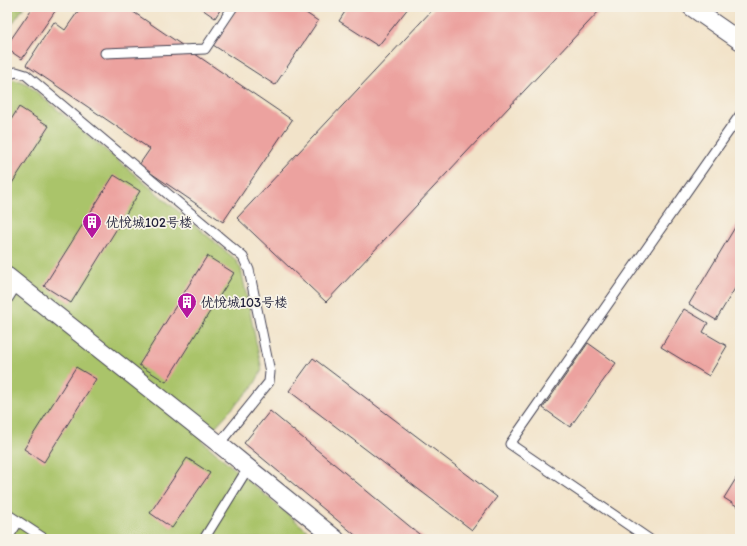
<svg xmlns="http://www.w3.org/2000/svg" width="747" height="546" font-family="Itim,'LXGW WenKai TC',sans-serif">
  <defs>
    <pattern id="grass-dots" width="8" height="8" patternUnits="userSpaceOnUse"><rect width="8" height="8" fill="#aac46a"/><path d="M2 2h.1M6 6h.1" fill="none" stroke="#92a85d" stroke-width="1.8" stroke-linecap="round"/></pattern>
  </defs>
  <rect width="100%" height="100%" fill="#f7f3e8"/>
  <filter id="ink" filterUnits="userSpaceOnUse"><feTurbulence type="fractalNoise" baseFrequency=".025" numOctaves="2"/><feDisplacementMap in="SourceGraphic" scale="8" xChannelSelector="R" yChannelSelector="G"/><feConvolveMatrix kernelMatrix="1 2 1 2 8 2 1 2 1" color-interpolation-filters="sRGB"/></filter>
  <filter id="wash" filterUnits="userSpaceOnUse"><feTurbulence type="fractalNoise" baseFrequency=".012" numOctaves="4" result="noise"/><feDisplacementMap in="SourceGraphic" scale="16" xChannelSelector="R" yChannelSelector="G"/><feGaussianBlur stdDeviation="0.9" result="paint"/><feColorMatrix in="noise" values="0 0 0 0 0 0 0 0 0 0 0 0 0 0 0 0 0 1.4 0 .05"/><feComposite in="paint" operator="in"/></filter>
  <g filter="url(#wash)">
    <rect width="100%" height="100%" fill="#f2e3c9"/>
    <path fill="url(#grass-dots)" stroke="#667352" d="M7,7H24L7,31Z"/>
    <path fill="#aac46a" stroke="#667352" d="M10,79L20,81L27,84L235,259L241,269L262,370L254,385L202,441L317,539H7V82Z"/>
    <g id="blocks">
      <g fill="#eca29f">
        <path d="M33,7H58L22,59L7,49V45Z"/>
        <path d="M81,7H126L292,120L223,222L139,165L150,149L26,65L54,22L65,30Z"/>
        <path d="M199,7H222L215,18Z"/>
        <path d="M238,7H297L318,21L275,85L213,45Z"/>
        <path d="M348,7H409L378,46L339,21Z"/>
        <path d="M435,7H599L601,9L326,302L237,218Z"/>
        <path d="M19,107L49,126L7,191V126Z"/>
        <path d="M114,175L140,191L71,303L44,286Z"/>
        <path d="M740,219V280L716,320L689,304Z"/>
        <path d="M207,256L234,273L166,382L139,365Z"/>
        <path d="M684,309L708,323L703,332L727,346L709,376L661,347Z"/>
        <path d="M588,343L616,363L570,427L543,408Z"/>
        <path d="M313,358L497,497L472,530L289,391Z"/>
        <path d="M76,367L96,379L44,462L24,449Z"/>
        <path d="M270,411L425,539H360L244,443Z"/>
        <path d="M187,458L210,473L172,528L150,513Z"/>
        <path d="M740,472V508L724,498Z"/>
      </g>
    </g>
  </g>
  <g filter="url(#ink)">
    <use href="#blocks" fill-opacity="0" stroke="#413f50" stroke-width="1"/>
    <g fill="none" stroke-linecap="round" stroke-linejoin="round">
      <defs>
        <g id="service">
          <path d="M105,53L205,49L233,7"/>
          <path d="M7,75L16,72L26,75L243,257L249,270L270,372L269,382L219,444"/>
          <path d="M7,300L17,284"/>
          <path d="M7,514L45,539"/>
          <path d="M7,539L18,522"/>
          <path d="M204,539L243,476"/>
          <path d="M649,539L510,444L740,115"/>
        </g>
        <g id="minor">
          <path d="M691,7L740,41"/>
          <path d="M7,276L219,444L336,539"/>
        </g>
      </defs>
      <use href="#service" stroke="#413f50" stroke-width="11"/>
      <use href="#minor" stroke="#413f50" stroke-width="19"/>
      <use href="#service" stroke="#fff" stroke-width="9"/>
      <use href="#minor" stroke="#fff" stroke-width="17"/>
    </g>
  </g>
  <defs>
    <symbol id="building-pin" viewBox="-11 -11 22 30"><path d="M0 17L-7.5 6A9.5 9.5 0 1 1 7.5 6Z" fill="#b5179e" stroke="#f7f3e8"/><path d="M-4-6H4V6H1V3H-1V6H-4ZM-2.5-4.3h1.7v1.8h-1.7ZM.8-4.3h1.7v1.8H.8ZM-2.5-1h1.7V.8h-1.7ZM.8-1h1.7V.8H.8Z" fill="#fff"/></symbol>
  </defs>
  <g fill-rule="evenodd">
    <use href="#building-pin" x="81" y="211" width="22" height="30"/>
    <use href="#building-pin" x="176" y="291" width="22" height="30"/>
  </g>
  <g text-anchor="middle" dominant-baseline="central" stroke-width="3.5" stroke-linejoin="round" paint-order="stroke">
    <g font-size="13" fill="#22223b" stroke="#f7f3e8" text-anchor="start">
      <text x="106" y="222">优悦城102号楼</text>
      <text x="201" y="302">优悦城103号楼</text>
    </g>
  </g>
  <rect width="747" height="546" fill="none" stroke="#f7f3e8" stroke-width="24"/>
</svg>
